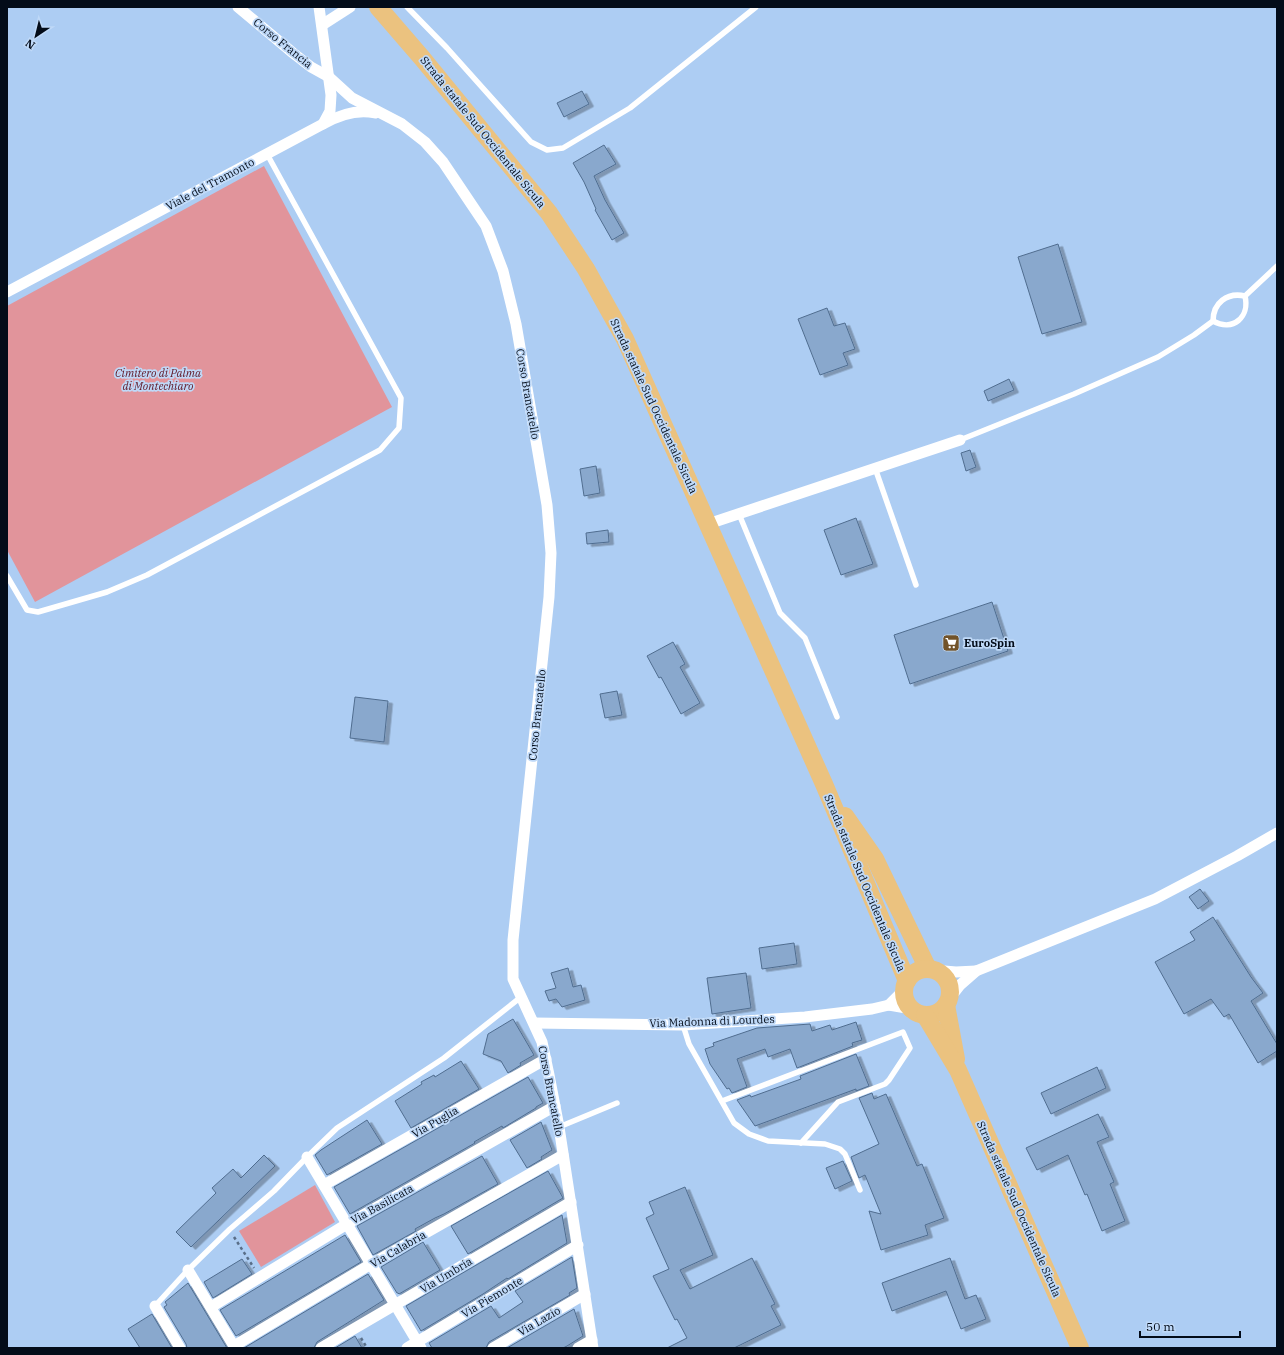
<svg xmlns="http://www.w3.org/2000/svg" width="1284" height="1355" font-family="'IBM Plex Serif',serif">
  <defs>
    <filter id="shadow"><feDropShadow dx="4.5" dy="2.5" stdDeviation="0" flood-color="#0004"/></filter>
  </defs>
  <rect width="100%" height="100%" fill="#adcdf3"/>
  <g fill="#e1949b">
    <path d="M264,166L392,407L35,602L7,550V306Z"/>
    <path d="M315,1185L335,1222L261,1267L239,1231Z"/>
  </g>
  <g fill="#89a8cd" stroke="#506d8f" filter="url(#shadow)">
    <path d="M582,91L589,104L564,117L557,103Z"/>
    <path d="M604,145L616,164L594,176L605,200L624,233L612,240L595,210L596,209L584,182L573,163Z"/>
    <path d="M1058,244L1082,322L1042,334L1018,257Z"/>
    <path d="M827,308L834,326L845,323L855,349L843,353L848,365L820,375L798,319Z"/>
    <path d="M1009,379L1014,390L988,401L984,391Z"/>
    <path d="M970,450L976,467L966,471L961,453Z"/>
    <path d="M596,466L600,493L584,496L580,469Z"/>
    <path d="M856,518L873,564L841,575L824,530Z"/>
    <path d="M608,530L609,542L587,544L586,533Z"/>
    <path d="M992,602L1008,651L910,684L894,635Z"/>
    <path d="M673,642L685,664L680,667L700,703L681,714L661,677L659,678L647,656Z"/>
    <path d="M617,691L622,715L605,718L600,694Z"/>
    <path d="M355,697L388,701L384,742L350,738Z"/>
    <path d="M1200,889L1209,901L1198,909L1189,897Z"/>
    <path d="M1213,917L1251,977L1263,993L1251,1001L1277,1044V1051L1258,1063L1229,1014L1224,1017L1211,999L1184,1014L1155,962L1195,940L1190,932Z"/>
    <path d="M794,943L797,964L762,969L759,948Z"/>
    <path d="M568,968L573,987L581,985L585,1000L562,1007L556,999L549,1001L545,991L556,988L551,973Z"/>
    <path d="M746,973L751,1008L712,1014L707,978Z"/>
    <path d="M513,1019L534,1055L520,1063L521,1065L508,1073L501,1061L483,1054L488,1034Z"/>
    <path d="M856,1022L862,1040L852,1043L853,1046L797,1068L790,1049L768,1057L765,1049L737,1059L747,1087L732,1093L729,1088L727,1089L710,1064L705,1049L714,1046L713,1043L757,1028L810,1024L812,1031L830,1025L832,1030Z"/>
    <path d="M856,1054L869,1086L856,1091V1089L755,1126L737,1100L750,1095L751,1097L801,1079L800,1076Z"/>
    <path d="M461,1061L479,1089L411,1128L395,1101L422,1084L421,1082L434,1075L435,1077Z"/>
    <path d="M1097,1067L1106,1088L1051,1114L1041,1093Z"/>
    <path d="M528,1077L543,1103L536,1107V1108L503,1128L502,1126L474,1142L475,1143L350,1214L334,1187Z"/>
    <path d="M872,1093L874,1099L886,1094L917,1166L922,1164L944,1218L925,1225L928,1235L881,1250L869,1211L881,1214L865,1175L859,1178L851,1157L879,1144L859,1098Z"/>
    <path d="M1098,1114L1109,1137L1097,1142L1114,1182L1110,1184L1125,1221L1102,1231L1087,1194L1085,1195L1068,1155L1037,1170L1026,1148Z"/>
    <path d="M367,1120L382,1144L327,1175L315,1155L321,1150Z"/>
    <path d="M541,1122L552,1150L541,1157L542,1159L527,1168L510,1140Z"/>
    <path d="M264,1155L275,1166L191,1247L176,1232L216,1193L212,1188L233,1169L241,1178Z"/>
    <path d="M482,1156L498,1184L444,1214L435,1218L415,1229L416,1231L373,1255L357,1226Z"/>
    <path d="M843,1161L852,1181L835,1189L826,1168Z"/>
    <path d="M548,1171L563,1198L468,1254L451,1226Z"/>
    <path d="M685,1187L713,1255L680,1270L690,1289L752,1258L775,1304L771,1306L781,1325L734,1348H667L687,1338L677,1319L675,1320L653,1276L669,1269L646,1218L654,1214L649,1202Z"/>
    <path d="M562,1215L567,1243L508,1279L507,1278L483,1294L421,1331L406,1306Z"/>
    <path d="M345,1235L361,1262L236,1336L220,1310Z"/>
    <path d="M423,1242L440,1270L399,1294L398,1293H397L381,1267Z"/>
    <path d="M572,1257L577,1288L569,1293L570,1295L489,1342L486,1348H432L429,1343L491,1306L499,1318L523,1302L515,1291Z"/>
    <path d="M950,1258L965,1299L976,1295L986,1319L961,1329L946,1291L892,1311L882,1283Z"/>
    <path d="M242,1259L252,1274L213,1298L204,1282Z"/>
    <path d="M368,1274L384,1300L317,1342L314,1348H244Z"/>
    <path d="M188,1283L227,1348H187L186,1344L164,1307L167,1305L165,1302Z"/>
    <path d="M574,1309L583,1336L567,1346L563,1348H507Z"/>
    <path d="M152,1314L172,1348H140L128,1329Z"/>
    <path d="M355,1336L362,1348H335Z"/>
  </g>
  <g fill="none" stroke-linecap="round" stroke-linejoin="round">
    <g stroke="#596e88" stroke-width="2.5" stroke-dasharray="3 3" stroke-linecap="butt">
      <path d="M234,1237L254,1268"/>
      <path d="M361,1338L367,1348"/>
    </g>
    <g stroke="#fff" stroke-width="5.5">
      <path d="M407,7L447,48L531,142L547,150L563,148L630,108L756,7"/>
      <path d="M1213,321C1233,332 1250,317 1245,296"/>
      <path d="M960,440L1074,394L1158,357L1194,335L1213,321C1213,303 1227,292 1245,296L1277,266"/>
      <path d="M875,468L916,585"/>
      <path d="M739,514L780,613L805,638L837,717"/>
      <path d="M7,576L27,610L38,612L107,592L147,575L380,450L399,428L401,398L267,154"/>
      <path d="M683,1025L689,1044L734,1123L749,1134L768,1141L825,1144L840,1149L845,1154L860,1190"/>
      <path d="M722,1101L903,1032L910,1048L889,1080L885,1084L838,1102L801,1143"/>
      <path d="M559,1127L617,1103"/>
      <path d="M155,1306L188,1270L230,1229L274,1191L307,1157L337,1128L444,1058L521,997"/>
    </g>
    <g stroke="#fff" stroke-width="11">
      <path d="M238,7L293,53L311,67L329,77L352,98L402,124L425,142L443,162L486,226L503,271L516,324L547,505L551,553L549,597L513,940V979L542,1042L549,1075L559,1127L593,1348"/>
      <path d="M322,25L350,7"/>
      <path d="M323,124C339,115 357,109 375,113"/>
      <path d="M7,292L323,124L330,111L331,95L319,7"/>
      <path d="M708,524L960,440"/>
      <path d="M933,970L956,972L976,971"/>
      <path d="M949,999L960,985L976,971L1155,899L1237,856L1277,833"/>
      <path d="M889,1005L904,990"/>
      <path d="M534,1023L683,1025L805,1017L872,1009L889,1005L912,1009"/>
      <path d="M307,1157L421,1348"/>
      <path d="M324,1185L546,1059"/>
      <path d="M188,1270L235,1348"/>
      <path d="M155,1306L180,1348"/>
      <path d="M211,1307L347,1224L555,1106"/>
      <path d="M234,1346L371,1264L563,1155"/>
      <path d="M321,1348L571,1202"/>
      <path d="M407,1348L578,1245"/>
      <path d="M493,1348L585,1294"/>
      <path d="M578,1348L592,1340"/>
    </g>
    <g stroke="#ebc27f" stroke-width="18">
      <path d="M378,7L422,58L549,213L586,269L625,339L824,784L907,981"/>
      <path d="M845,816L875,859L928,969"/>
      <circle cx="927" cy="992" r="23"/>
      <path d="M946,1005L956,1059"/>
      <path d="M925,1015L958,1070L1080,1348"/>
    </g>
  </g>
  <defs>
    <symbol id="supermarket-square" viewBox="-11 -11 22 22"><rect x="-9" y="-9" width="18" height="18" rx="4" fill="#725329" stroke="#bfd9f8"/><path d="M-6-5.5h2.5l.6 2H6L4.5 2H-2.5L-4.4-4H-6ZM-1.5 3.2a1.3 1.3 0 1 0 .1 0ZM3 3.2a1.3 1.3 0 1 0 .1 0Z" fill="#fff"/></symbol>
  </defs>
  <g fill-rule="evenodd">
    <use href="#supermarket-square" x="941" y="633" width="20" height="20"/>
  </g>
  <g text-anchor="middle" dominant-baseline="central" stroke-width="3.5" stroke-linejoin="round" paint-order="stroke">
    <g font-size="11" fill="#030c19" stroke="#bfd9f8">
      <text transform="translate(283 43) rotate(39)">Corso Francia</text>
      <text transform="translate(483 132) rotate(51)">Strada statale Sud Occidentale Sicula</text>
      <text transform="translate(210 184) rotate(-28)">Viale del Tramonto</text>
      <text transform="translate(528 394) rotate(80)">Corso Brancatello</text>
      <text transform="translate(654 406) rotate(65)">Strada statale Sud Occidentale Sicula</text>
      <text transform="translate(537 715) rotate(-84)">Corso Brancatello</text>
      <text transform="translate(865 883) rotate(67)">Strada statale Sud Occidentale Sicula</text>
      <text transform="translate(712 1021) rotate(-2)">Via Madonna di Lourdes</text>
      <text transform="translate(551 1091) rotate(79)">Corso Brancatello</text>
      <text transform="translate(435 1122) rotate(-30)">Via Puglia</text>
      <text transform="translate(382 1204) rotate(-29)">Via Basilicata</text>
      <text transform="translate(1019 1209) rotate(66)">Strada statale Sud Occidentale Sicula</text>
      <text transform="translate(398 1249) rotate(-30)">Via Calabria</text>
      <text transform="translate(446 1275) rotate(-31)">Via Umbria</text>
      <text transform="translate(492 1297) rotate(-31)">Via Piemonte</text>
      <text transform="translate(539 1321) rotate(-30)">Via Lazio</text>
    </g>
    <g font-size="11" font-style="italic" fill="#611726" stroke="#bfd9f8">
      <text x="158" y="373">Cimitero di Palma<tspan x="158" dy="13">di Montechiaro</tspan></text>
    </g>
    <g font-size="11" font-weight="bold" fill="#030c19" stroke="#bfd9f8" text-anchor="start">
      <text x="964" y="643">EuroSpin</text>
    </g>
  </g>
  <rect width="1284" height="1355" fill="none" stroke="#030c19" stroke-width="16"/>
  <g transform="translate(36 36) rotate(215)" stroke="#bfd9f8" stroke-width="3" paint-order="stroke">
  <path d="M0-3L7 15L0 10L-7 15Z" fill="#030c19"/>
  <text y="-6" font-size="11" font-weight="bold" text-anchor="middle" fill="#030c19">N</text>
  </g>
  <path d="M1140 1331v6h100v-6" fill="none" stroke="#030c19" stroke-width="2"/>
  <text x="1146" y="1331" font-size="12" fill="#030c19" stroke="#bfd9f8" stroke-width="3" paint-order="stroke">50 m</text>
</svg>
